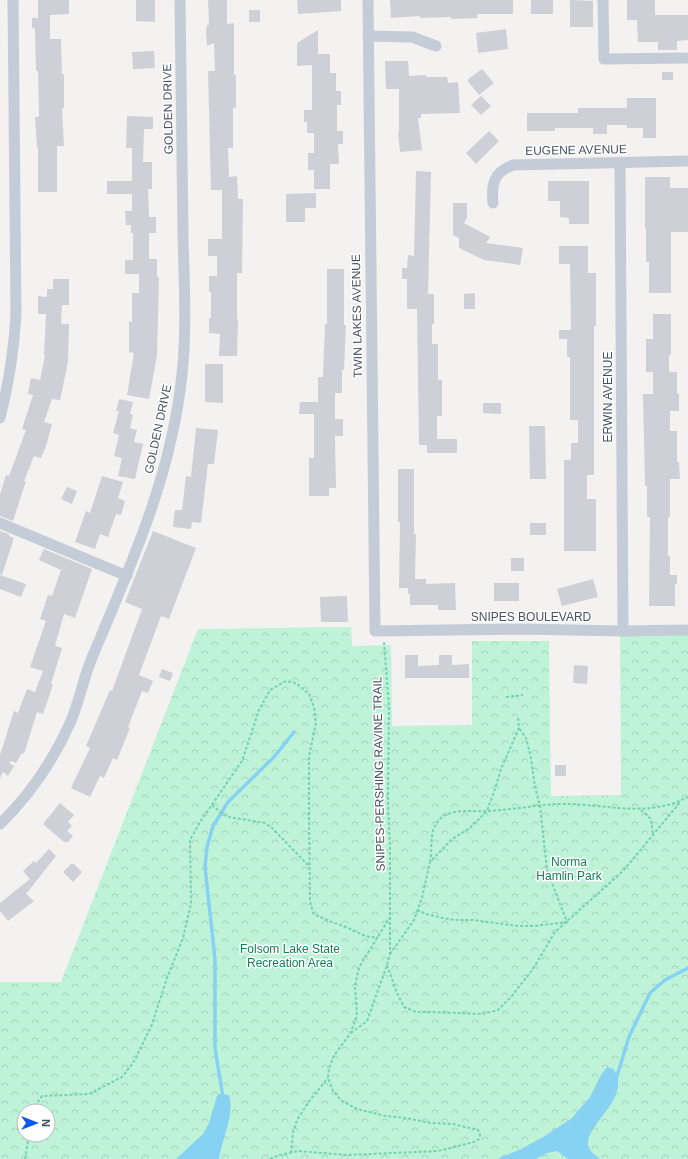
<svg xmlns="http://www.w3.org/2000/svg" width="688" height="1159" font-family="Helvetica,sans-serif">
  <defs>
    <pattern id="park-crowns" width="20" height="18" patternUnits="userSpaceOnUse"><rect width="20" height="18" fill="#bef3d8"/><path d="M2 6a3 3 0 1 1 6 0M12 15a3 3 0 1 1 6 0" fill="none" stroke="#a5d2bc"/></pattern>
  </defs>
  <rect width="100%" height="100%" fill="#f4f1f1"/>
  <path fill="url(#park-crowns)" fill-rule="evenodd" d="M351,627L352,646L391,645L392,726L472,725V641H549L551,796L621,795L620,635L688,634V1159H0V982H61L198,629ZM24,1111H48V1135H24Z"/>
  <g fill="#87d2f3">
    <path d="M607,1067L613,1069C615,1072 618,1076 618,1080C622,1105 581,1130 589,1148C591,1152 596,1156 600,1159H568L557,1151L547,1153L536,1159H497L521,1149L543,1137L571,1119L590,1097L601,1075Z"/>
    <path d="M219,1094L229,1095C235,1115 222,1139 219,1159H176L203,1134L209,1123L217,1096Z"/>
  </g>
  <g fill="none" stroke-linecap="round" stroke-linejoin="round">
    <g stroke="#87d2f3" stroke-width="3.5">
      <path d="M616,1079L629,1037L650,993L665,980L688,968"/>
      <path d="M223,1098L215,1048V959L205,867L207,847L213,826L228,802L274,757L294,732"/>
    </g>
  </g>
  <g fill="#cdd0d6">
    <path d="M38,0H69V14L50,15V39H61L62,74H64V108H62L64,146H57V192H38V147H37L35,117H39L38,71H36L35,28H32V18H38Z"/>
    <path d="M136,0H155V22L136,21Z"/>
    <path d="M208,0H227V24L234,23V75H236V108H233V148H228L229,177L237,176L238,199H243L242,273H237V319H238L237,356H219L220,334L209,333V318H211V292H209V276H217V256H208V239H222V190H211L208,71H215L214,43L207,46L206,32L207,25H209Z"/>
    <path d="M297,0H341V11L298,14Z"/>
    <path d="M390,0H513V14H477L478,18L451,19V17L420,18V16L391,18Z"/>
    <rect x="531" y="0" width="22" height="14"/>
    <path d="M570,0L593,1V27H570Z"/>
    <path d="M627,0H655V15H688V40L677,41V50H658V42H638L637,20H627Z"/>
    <rect x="249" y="10" width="11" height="12"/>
    <path d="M506,29L508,49L478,53L476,33Z"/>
    <path d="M318,30V54H330V73H336V91H341V105H337V131H343V144H338L339,164H330V189H314V170H308V153H314V133H307V122H304V110H312V65L297,66V43Z"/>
    <path d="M154,51L155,68L133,69L132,52Z"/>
    <path d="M385,61H408L409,76L426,75V77H447L448,83L458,82L460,113L421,114V118H418L422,150L400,152L398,133H399V89H386Z"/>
    <path d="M482,69L494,83L479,95L467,80Z"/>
    <rect x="662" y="72" width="11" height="8"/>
    <path d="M481,96L491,106L481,115L471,105Z"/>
    <path d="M627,98H656V138H643V128H627V125H607V134H593V128H555V131H527V113H578V108H627Z"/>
    <path d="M127,116L153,117V129H144L143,162H152V189H148L149,217H156V233H149V259H157V277H159L157,355L149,399L127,395L134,353L129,352V321L132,322V293H139V274H125V260H133V233H131V225H126L125,211H132V194H107V181H132V148H126Z"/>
    <path d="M489,131L499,141L476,164L466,153Z"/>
    <path d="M416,171L431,172L428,294H434V324H432V344H438V380H442V416H437V439H457V453H427V445H419L417,309H407V279H402V268H407L408,255L414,256Z"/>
    <path d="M645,177H670V188H688V232H671V293H649V262H646V228H645Z"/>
    <path d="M548,181H589V224H569V218L560,217V201H548Z"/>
    <path d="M316,193V208H305V222H286V194Z"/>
    <path d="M453,203H467V217L464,223L490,237L486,243L523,248L520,265L484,260L459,248V238L453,235Z"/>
    <path d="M559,246H588V273H596V326H594V475H587V499H596V551H564V460H571V443H578V420H570V357H567V339H559V330H571L570,264H559Z"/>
    <path d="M327,269H344V325H346L344,370H342V393H335V419H343V436H335L336,488H329V496H309V458H314V414H299L300,402H318V377H323L325,324H327Z"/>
    <path d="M53,279H69V305H62L61,324H69L68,362L60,400L52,399L44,422L52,424L46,446L41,458L34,456L24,481H26L13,521L0,516V495L6,475L9,476L26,430L22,429L33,395L28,394L31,378L40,380L45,355H44L46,314H38V296L47,297V289H53Z"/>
    <path d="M475,293V309H464V294Z"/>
    <path d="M653,314H671V355H669V372H677V394H679V411H670V431H677V462H679L680,479H670V517H668V556H670V575H677V584H675V606H649L650,517H647V486H645L643,394H653V372H646V339H653Z"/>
    <path d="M205,364H223V403L205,402Z"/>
    <path d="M119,399L133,402L130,414L133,415L130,428L137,430L134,442L143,444L135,479L118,476L122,458L114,456L119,435L113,433L119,411H116Z"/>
    <path d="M483,403H501V414L483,413Z"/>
    <path d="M529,426H545L546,479H530Z"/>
    <path d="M196,428L218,430L214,464H208L201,523L192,522L191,529L173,527L175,510H182L186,476L191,477Z"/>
    <path d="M398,469H414V534H416L415,579H426V584L455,583L456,610H438V605H410V594H408V588H399L400,522H398Z"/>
    <path d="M102,476L123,482L118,498L125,501L121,515L116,514L108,537L100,534L95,549L75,542L86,511L90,513Z"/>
    <path d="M67,487L77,491L72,504L61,499Z"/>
    <rect x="530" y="523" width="16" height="12"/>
    <path d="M0,531L9,534V536L14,538L2,575L0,574Z"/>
    <path d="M153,531L196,548L169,619L161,616L139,675L153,681L148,693L142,691L128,727L130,728L117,760L113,758L104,778L100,776L90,797L71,788L90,748L86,746L110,690L112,691L142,609L125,602Z"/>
    <path d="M44,549L92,569L75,618L64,614L55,646L62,648L51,684L53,685L43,714L37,712L24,754L22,753L16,763L11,761L9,763L14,766L8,776L3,772L0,778V755L14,711L18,713L27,689L35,692L43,671L30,667L46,621L40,619L48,595L52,596L61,570L39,560Z"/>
    <rect x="511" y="558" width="13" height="13"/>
    <path d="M0,575L26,584L21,597L0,589Z"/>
    <path d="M593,579L598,597L562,606L557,589Z"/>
    <rect x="494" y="583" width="25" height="18"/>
    <path d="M347,596L348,622H321L320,597Z"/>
    <path d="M405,655H418V666L439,665V655H452V665L469,664V678H405Z"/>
    <path d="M574,665L588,666L587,684L573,683Z"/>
    <path d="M162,669L173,673L170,681L159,677Z"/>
    <rect x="555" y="765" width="11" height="11"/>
    <path d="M60,803L74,815L68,822L72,826L67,831L73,836L68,842H64L43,824Z"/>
    <path d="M49,849L56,856L26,894L34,901L8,921L0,911V903L30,879L23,871L34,861L36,863Z"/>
    <path d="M71,864H74L82,872L73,882L63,872Z"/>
  </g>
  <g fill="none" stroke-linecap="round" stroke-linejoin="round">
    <g stroke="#72d4ae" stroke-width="2" stroke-dasharray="3 2" stroke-linecap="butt">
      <path d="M506,697L523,695"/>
      <path d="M212,805L224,815L229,817L265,823L271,827L309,866"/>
      <path d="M641,810L651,819L653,836"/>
      <path d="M430,862C433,847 428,831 440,819C451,808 472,812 487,811C511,810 535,805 559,804C605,803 645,819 688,797"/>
      <path d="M417,910L426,914L443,918L455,920H473L518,926H535L567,922L547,870L540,806L535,787L531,758L526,738L519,728"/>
      <path d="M390,954L414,920L422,898L430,862L452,839L470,828L487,811L495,789L501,769L519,728L518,717"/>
      <path d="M387,965L397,993L404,1007L416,1012H431L482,1014L498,1010L511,997L533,969L555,932L623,871L681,801"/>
      <path d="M351,1033L367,1021L387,965L390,955V847L388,800L389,708L384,642"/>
      <path d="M34,1111V1107L42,1096L89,1094L122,1077L133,1063L151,1027L167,978L183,938L191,904L190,840L200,822L242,761L259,710L270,690L286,681L296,683L309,694L314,707L316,723L309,756V818L310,901L313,913C324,920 336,923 348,928C358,932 367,939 378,937"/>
      <path d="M291,1153L293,1133L297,1120L310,1100L328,1078"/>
      <path d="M25,1159L29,1135"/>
      <path d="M270,1159L280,1155L298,1151L347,1155L438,1151L474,1142L479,1139L480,1135L478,1130L453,1124L431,1123L406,1118L386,1116L357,1109L342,1101L333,1091L328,1078L329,1068L335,1054L350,1034L357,1016L355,987L358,971L361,964L390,917"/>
    </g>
    <g stroke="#c4ccd7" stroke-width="11">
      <path d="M368,0L375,631L519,629L623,631L688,630"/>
      <path d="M603,0L604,59L688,58"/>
      <path d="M368,36L412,37L436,46"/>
      <path d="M620,162L623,631"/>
      <path d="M493,203C491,184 494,172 513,165L688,161"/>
      <path d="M0,418C9,383 14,350 16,314L13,0"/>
      <path d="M0,523L127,576"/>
      <path d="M0,824C30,795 54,759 71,721C80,699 84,676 93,655C132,563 172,474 182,374C187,329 184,280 183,235C182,157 181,78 180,0"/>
    </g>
  </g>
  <g text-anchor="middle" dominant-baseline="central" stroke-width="3" stroke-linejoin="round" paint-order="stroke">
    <g font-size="12" fill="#475261" stroke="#fff">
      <text transform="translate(168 109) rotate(-91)">GOLDEN DRIVE</text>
      <text transform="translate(576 150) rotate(-1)">EUGENE AVENUE</text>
      <text transform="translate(357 316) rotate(-91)">TWIN LAKES AVENUE</text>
      <text transform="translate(608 397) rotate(-90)">ERWIN AVENUE</text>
      <text transform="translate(158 429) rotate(-78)">GOLDEN DRIVE</text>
      <text x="531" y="617">SNIPES BOULEVARD</text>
      <text transform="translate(379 774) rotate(-91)">SNIPES-PERSHING RAVINE TRAIL</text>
    </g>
    <g font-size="12" fill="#108455" stroke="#fff">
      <text x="569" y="862">Norma<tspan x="569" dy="14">Hamlin Park</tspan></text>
      <text x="290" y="949">Folsom Lake State<tspan x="290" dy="14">Recreation Area</tspan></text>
    </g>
  </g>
  <g transform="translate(36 1123) rotate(90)"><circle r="19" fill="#ffffff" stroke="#b5bac0"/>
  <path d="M0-3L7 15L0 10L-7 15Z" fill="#0b59f4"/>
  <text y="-6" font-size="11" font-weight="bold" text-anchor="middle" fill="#475261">N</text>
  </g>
</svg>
